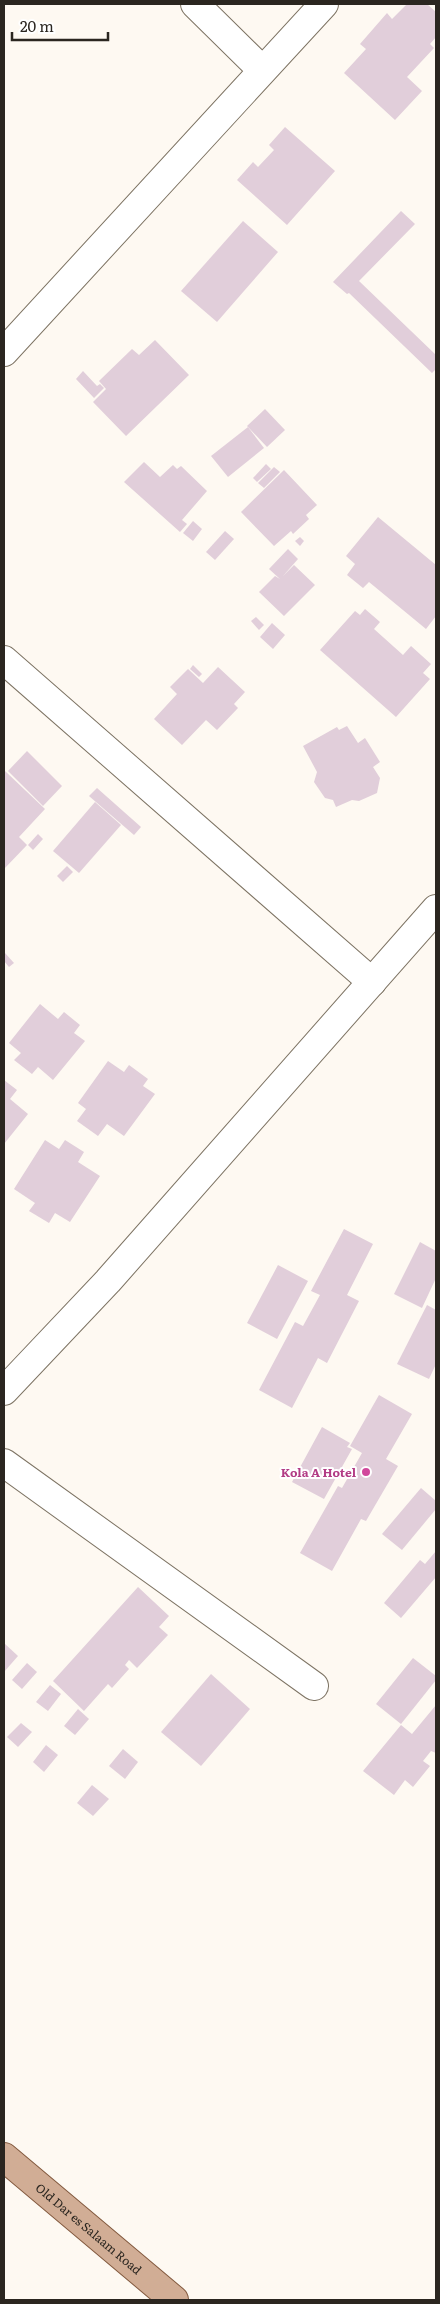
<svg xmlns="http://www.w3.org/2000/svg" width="440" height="2304" font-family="Literata,serif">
  <rect width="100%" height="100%" fill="#fef9f2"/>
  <g fill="#e1ceda">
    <path d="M407,4H427L436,12V37L430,44L434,48L407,77L422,91L395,120L344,73L366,49L360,44L387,13L392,19Z"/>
    <path d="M285,127L335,171L287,225L237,180L253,162L258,167L274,150L269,145Z"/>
    <path d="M401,211L415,224L359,281L436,355V369L432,373L349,293L347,294L333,282Z"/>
    <path d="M243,221L278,252L217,322L181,291Z"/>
    <path d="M155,340L189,375L126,436L93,402L106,389L99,381L132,349L139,355Z"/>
    <path d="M83,371L97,386L100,384L104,388L94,398L76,379Z"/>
    <path d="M265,409L285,430L267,447L247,426Z"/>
    <path d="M248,427L264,448L228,477L211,456Z"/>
    <path d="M144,462L160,477L173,465L177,469L181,466L207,491L182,520L187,524L180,532L124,482Z"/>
    <path d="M266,464L271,469L257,482L253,478Z"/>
    <path d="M274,467L280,472L264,488L258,483Z"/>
    <path d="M284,470L317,505L306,515L309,519L293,534L291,531L274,546L241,512Z"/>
    <path d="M378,517L436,565V616L426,629L369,582L363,588L347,575L355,564L346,556Z"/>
    <path d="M193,521L202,529L193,541L183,533Z"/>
    <path d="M225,531L234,539L215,560L206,552Z"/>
    <path d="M300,537L304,541L300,546L295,541Z"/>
    <path d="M288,549L298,559L283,576L294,565L315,585L284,616L259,592L275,576L280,579L269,569Z"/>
    <path d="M365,609L380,622L374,629L403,655L411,646L431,664L423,673L430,679L396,717L320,650L355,611L360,615Z"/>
    <path d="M256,617L264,625L259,630L251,621Z"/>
    <path d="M272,623L285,635L273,649L260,637Z"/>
    <path d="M193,665L202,674L199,677L190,669Z"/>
    <path d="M218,667L245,692L234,704L238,708L217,730L206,720L182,745L154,719L177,694L170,687L188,669L203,683Z"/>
    <path d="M347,726L358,743L365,738L380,762L373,767L380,778L377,793L359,801L352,800L336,807L333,800L325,798L314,782L317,772L303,746L337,727L339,730Z"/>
    <path d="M27,751L62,786L43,806L8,771Z"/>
    <path d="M5,771L45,809L19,837L27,845L4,869Z"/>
    <path d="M97,788L141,827L134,835L89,796Z"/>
    <path d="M95,802L121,825L79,873L53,851Z"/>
    <path d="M38,834L43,839L33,850L28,845Z"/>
    <path d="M67,866L73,872L63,882L57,876Z"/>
    <path d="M5,953L14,963L9,967L4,961Z"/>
    <path d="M40,1004L58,1019L64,1012L80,1025L74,1033L85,1041L53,1080L38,1067L32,1074L14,1060L21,1053L9,1043Z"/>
    <path d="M108,1061L124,1072L129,1065L148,1079L143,1086L155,1094L124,1136L107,1124L98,1136L77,1121L86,1109L78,1103Z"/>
    <path d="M4,1080L17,1090L10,1099L28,1114L4,1144Z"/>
    <path d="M45,1140L59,1149L65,1140L84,1152L78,1162L100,1176L70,1222L55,1213L49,1223L29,1211L35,1203L14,1189Z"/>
    <path d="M344,1229L373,1244L347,1295L359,1301L327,1363L318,1358L292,1408L259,1390L295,1322L303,1326L320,1295L311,1291Z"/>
    <path d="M420,1242L436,1251V1278L422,1308L394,1294Z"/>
    <path d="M278,1265L308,1281L277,1339L247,1323Z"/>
    <path d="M427,1305L436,1310V1364L429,1379L397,1364Z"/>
    <path d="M379,1395L412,1414L386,1459L398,1466L366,1521L361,1519L332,1571L300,1553L338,1486L342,1488L362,1453L350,1446Z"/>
    <path d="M322,1427L350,1443L347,1447L352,1449L324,1499L292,1482Z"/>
    <path d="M421,1488L436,1501V1509L402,1550L382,1534Z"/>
    <path d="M436,1551V1577L401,1618L384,1603L420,1560L425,1564Z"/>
    <path d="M138,1587L169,1616L159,1627L168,1635L137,1668L129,1660L125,1665L129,1669L112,1688L108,1684L84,1711L53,1681Z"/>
    <path d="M4,1643L18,1656L4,1672Z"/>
    <path d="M413,1658L436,1676V1680L401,1724L376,1704Z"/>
    <path d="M27,1663L37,1672L22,1689L12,1680Z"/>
    <path d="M211,1674L250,1709L201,1766L161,1732Z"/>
    <path d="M50,1685L61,1694L48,1711L36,1702Z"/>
    <path d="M436,1705V1753L431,1751L423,1761L430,1766L413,1787L405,1780L394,1795L363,1771L401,1725L412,1734Z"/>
    <path d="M78,1709L89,1719L75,1735L64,1726Z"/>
    <path d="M21,1723L32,1732L18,1747L7,1737Z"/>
    <path d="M46,1745L58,1755L44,1772L33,1762Z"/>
    <path d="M123,1749L138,1762L125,1779L109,1766Z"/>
    <path d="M92,1785L109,1799L93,1816L77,1803Z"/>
  </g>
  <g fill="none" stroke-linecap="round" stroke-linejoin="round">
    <defs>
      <g id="minor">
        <path d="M195,4L262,70"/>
        <path d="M4,352L324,4"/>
        <path d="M4,660L372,982"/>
        <path d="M4,1391L108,1281L436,909"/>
        <path d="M4,1463L314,1686"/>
      </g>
      <g id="major">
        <path id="s1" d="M4,2157L174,2300"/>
      </g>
    </defs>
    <use href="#minor" stroke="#7d7363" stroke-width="30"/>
    <use href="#major" stroke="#835a3f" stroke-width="30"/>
    <use href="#minor" stroke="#fff" stroke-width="28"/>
    <use href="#major" stroke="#d1ad95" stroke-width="28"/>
  </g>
  <circle fill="#d1479c" stroke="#fff" stroke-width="2" cx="366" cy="1472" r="5"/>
  <g text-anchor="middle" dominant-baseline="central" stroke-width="4" stroke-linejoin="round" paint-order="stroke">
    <g font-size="12" font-weight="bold" fill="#b23c85" stroke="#fff" text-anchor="end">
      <text x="356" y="1472">Kola A Hotel</text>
    </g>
    <g font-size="12" fill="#2b2620" stroke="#fff">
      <text stroke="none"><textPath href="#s1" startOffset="111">Old Dar es Salaam Road</textPath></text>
    </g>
  </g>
  <rect width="440" height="2304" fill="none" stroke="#2b2620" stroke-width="10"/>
  <path d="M12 32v8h96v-8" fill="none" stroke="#2b2620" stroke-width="2.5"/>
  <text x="20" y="32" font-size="15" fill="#2b2620" stroke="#ffffff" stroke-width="4" paint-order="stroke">20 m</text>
</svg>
